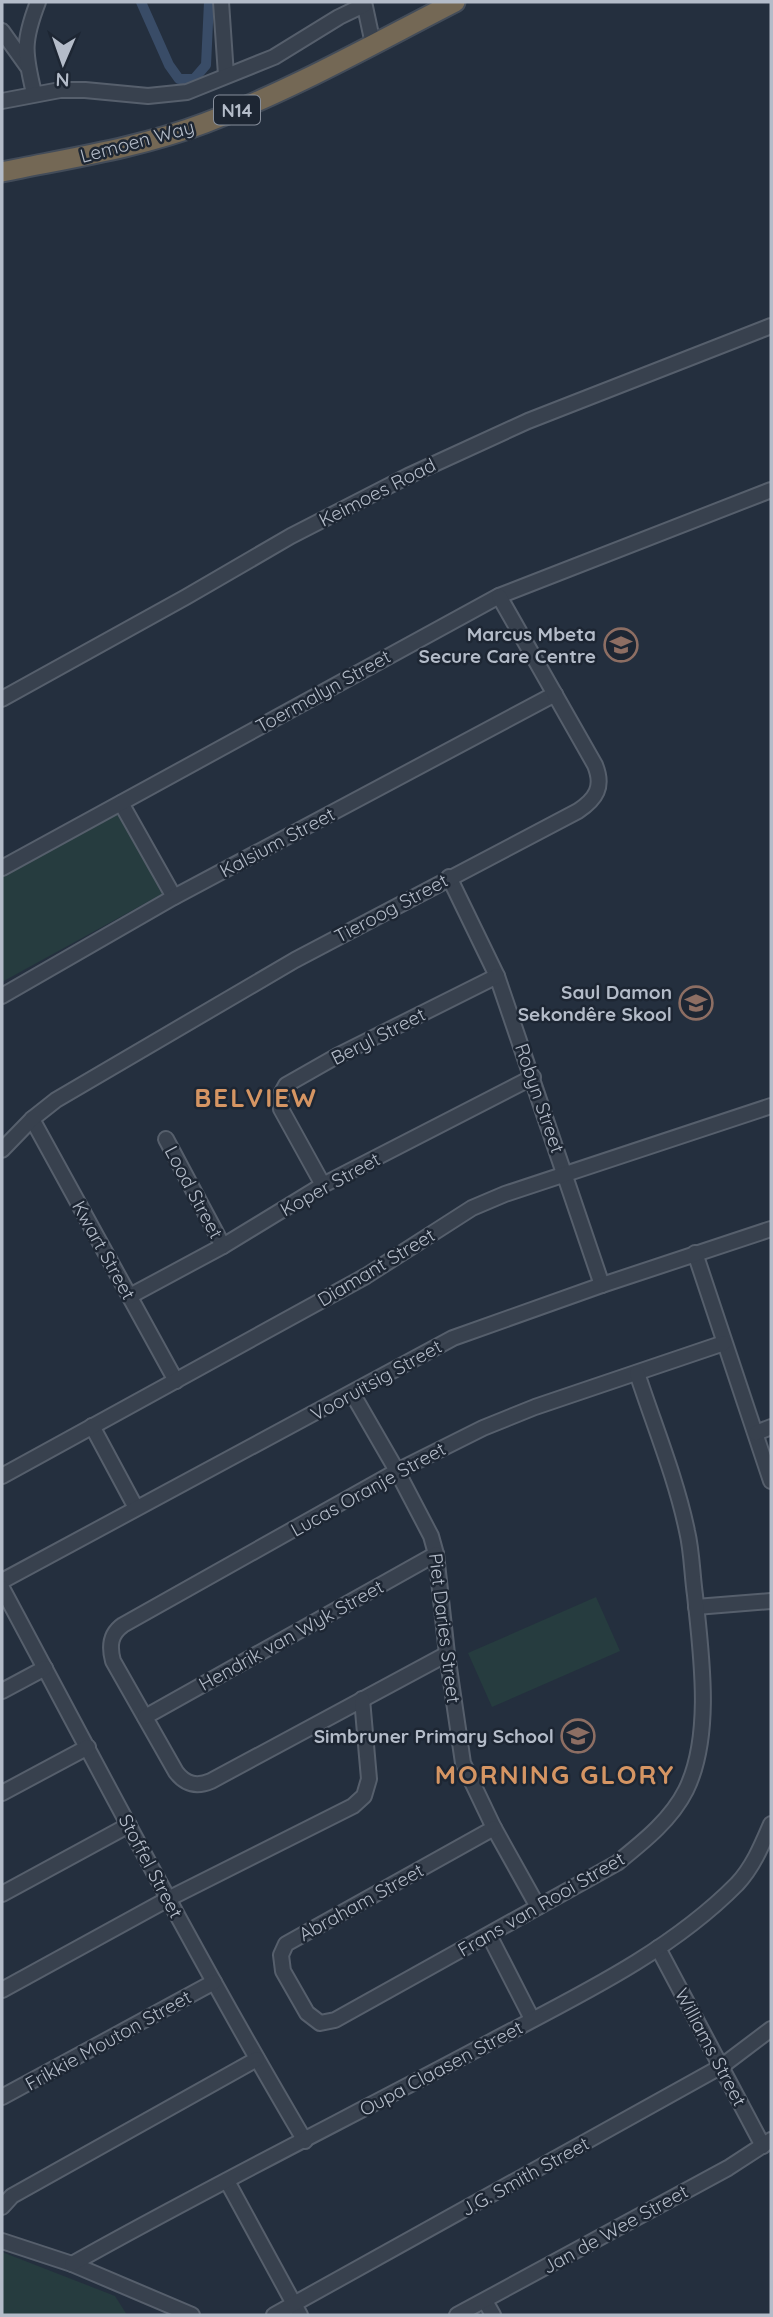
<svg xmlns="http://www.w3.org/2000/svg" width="773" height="2317" font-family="Quicksand,sans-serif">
  <rect width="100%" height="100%" fill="#242f3e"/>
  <g fill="#263c3f">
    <path d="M118,811L162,894L2,982V875Z"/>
    <path d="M596,1597L620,1651L492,1707L468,1653Z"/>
    <path d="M2,2252L115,2296L127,2315H2Z"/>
  </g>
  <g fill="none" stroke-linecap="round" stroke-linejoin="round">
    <path stroke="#394c67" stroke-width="10" d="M141,2L169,65L179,79H194L206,65L209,2"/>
    <defs>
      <g id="minor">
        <path d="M221,2L226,75"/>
        <path d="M364,2L373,44"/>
        <path d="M2,31L27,66"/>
        <path d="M34,93C24,52 23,41 38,2"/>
        <path d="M2,101L60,90H85L148,96L187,92L274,57L339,17L364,5"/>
        <path d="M2,699L186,597L291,536L408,476L528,421L771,326"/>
        <path d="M121,803L174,897"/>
        <path d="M2,868L499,596L771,490"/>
        <path d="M449,877L497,976L602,1285"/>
        <path d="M2,996L174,897L555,694"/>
        <path d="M32,1119L176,1381"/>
        <path d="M166,1139L223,1246"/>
        <path d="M2,1150L32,1119L56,1100L295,960L578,811C596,799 604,787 595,765L499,596"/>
        <path d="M323,1185L281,1109L280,1096L286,1085L337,1056L497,976"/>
        <path d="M695,1253L771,1481"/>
        <path d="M130,1296L223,1246L323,1185L533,1077"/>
        <path d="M352,1393L397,1471L431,1536L436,1554L447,1654L463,1763L494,1828L538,1907"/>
        <path d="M92,1426L136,1508"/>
        <path d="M756,1433L771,1427"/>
        <path d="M2,1476L366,1276L472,1208L505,1194L771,1106"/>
        <path d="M2,1581L453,1338L602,1285L771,1229"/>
        <path d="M2,1588C101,1773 198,1960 305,2141"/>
        <path d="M696,1607L771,1601"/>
        <path d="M447,1654L211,1781C197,1787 186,1785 176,1772L113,1661C109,1646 110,1634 123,1625L397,1471L483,1428L535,1407L724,1343"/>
        <path d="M2,1691L45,1668"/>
        <path d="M145,1717L436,1554"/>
        <path d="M2,1793L88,1747"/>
        <path d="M494,1828L286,1944L281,1955L283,1971L307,2013L320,2023L335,2020L617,1863C643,1842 671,1820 686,1790C713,1735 701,1653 695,1595C692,1574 692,1552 687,1531C676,1478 654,1425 637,1373"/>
        <path d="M2,1894L129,1825"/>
        <path d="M489,1935L532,2019"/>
        <path d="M658,1948L763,2146"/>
        <path d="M2,1990L168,1899L353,1806L364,1796L369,1779L362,1699"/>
        <path d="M2,2097L214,1982"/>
        <path d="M227,2181L300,2315"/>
        <path d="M2,2207L12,2196L257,2059"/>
        <path d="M2,2241L72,2264L192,2315"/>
        <path d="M72,2264C207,2188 346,2119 483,2046C571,1999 667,1955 737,1884C753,1867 762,1845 771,1824"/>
        <path d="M485,2301L493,2315"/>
        <path d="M274,2315L722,2066L771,2029"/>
        <path d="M457,2315L728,2168L771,2140"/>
      </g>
      <path id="highway" d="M2,172C70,158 139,148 205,123C292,90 373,44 455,2"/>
    </defs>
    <use href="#minor" stroke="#565f6c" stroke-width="18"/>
    <use href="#highway" stroke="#434c59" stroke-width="23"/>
    <use href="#minor" stroke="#38414e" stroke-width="14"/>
    <use href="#highway" stroke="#746855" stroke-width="19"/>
  </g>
  <defs>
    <symbol id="school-ring" viewBox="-11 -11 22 22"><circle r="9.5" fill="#1d2633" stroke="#8d6e63" stroke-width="1.5"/><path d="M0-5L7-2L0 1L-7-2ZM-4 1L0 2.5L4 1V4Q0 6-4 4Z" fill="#8d6e63"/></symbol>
  </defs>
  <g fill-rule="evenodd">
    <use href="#school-ring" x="602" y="626" width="38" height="38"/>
    <use href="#school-ring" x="677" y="984" width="38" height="38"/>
    <use href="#school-ring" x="559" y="1717" width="38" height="38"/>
  </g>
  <g text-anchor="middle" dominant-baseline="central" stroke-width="5" stroke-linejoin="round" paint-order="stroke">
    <rect fill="#1d2633" stroke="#878f9c" stroke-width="2" x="214" y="95.5" width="46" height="29" rx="5"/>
    <g font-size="18" font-weight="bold" fill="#b4bcc9">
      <text x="237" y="110">N14</text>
    </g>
    <g font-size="19" fill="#b4bcc9" stroke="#1d2633">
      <text transform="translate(137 141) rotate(-15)">Lemoen Way</text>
      <text transform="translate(377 492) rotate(-27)">Keimoes Road</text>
      <text transform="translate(323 691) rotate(-29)">Toermalyn Street</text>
      <text transform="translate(277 842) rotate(-28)">Kalsium Street</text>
      <text transform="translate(391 908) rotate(-28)">Tieroog Street</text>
      <text transform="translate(378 1036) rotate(-27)">Beryl Street</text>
      <text transform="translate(540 1098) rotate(71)">Robyn Street</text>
      <text transform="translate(330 1184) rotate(-29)">Koper Street</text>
      <text transform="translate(194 1192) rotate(62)">Lood Street</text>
      <text transform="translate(104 1250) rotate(61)">Kwart Street</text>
      <text transform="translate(376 1267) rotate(-31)">Diamant Street</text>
      <text transform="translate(376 1380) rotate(-29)">Vooruitsig Street</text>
      <text transform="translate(368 1489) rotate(-29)">Lucas Oranje Street</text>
      <text transform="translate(445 1628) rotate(83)">Piet Daries Street</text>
      <text transform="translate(291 1635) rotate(-29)">Hendrik van Wyk Street</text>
      <text transform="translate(151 1866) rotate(62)">Stoffel Street</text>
      <text transform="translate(361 1902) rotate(-29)">Abraham Street</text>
      <text transform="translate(541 1904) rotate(-30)">Frans van Rooi Street</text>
      <text transform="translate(108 2040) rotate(-29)">Frikkie Mouton Street</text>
      <text transform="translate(711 2047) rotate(62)">Williams Street</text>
      <text transform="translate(441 2068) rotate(-28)">Oupa Claasen Street</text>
      <text transform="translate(525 2176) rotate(-29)">J.G. Smith Street</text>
      <text transform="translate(615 2229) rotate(-29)">Jan de Wee Street</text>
    </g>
    <g font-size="19" font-weight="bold" fill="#b4bcc9" stroke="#1d2633" text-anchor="end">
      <text x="596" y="634">Marcus Mbeta<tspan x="596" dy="22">Secure Care Centre</tspan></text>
      <text x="672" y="992">Saul Damon<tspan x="672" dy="22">Sekondêre Skool</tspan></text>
      <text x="554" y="1736">Simbruner Primary School</text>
    </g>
    <g font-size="26" font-weight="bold" letter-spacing="2" fill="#d59563" stroke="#1d2633">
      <text x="256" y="1097">BELVIEW</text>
      <text x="555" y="1774">MORNING GLORY</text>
    </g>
  </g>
  <rect width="773" height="2317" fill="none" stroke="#b4bcc9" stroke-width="7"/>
  <g transform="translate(63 63) rotate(182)" stroke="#1d2633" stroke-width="5" paint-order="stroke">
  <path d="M0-5L12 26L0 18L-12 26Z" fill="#b4bcc9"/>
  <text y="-10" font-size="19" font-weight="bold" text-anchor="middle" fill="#b4bcc9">N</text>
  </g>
</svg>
